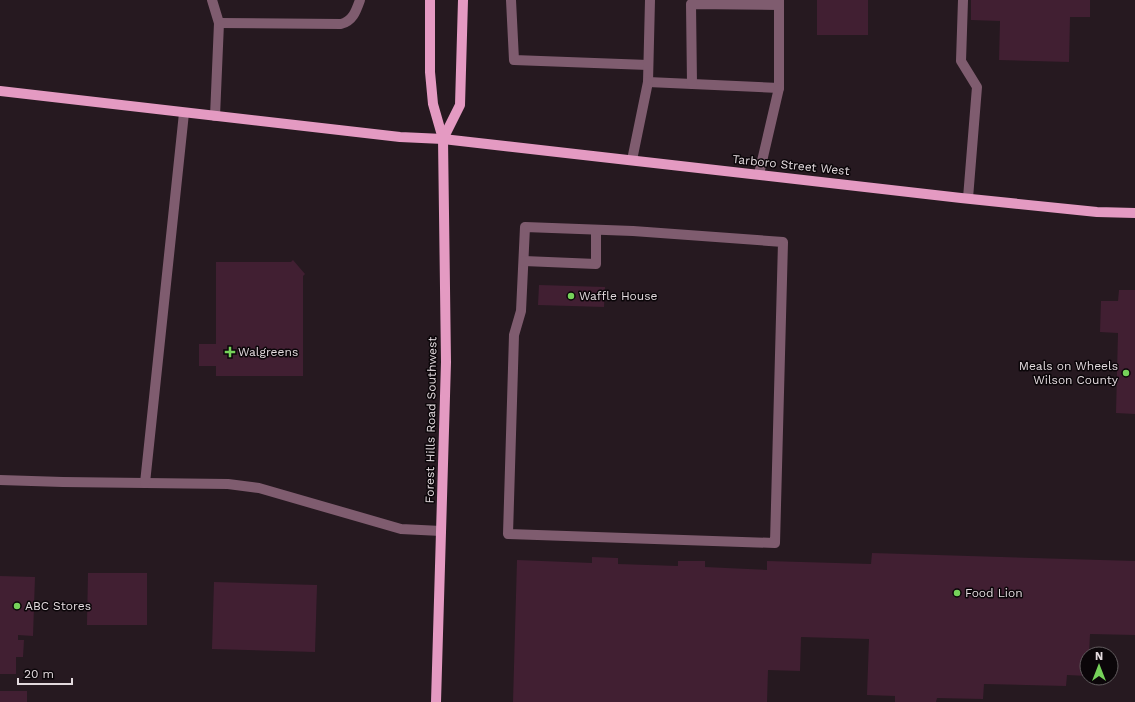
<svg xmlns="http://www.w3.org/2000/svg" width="1135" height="702" font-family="'Work Sans',sans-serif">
  <rect width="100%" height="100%" fill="#261920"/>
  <g fill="#411f32">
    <rect x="817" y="0" width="51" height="35"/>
    <path d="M971,0H1090V17H1070L1069,62L999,60L1000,21L971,20Z"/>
    <path d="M293,260L305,274L303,276V376H216V366H199V344H216V262H291Z"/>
    <path d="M539,285L605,287L604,307L538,305Z"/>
    <path d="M1119,290H1135V414L1116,413L1118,333L1100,332L1101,301H1118Z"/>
    <path d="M872,553L1135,561V635L1090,634L1089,654H1087V676L1067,675L1066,686L984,684L983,699L937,698L936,702H895V696L867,695L869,639L801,637L800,671L768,670L767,702H513L517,560L592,563V557L618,558V564L678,566V561H705V567L767,570V561L871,564Z"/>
    <path d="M88,573H147V625H87Z"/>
    <path d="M0,576L35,577L33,636L18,635V640H24L23,657H16V674H0Z"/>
    <path d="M214,582L317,585L315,652L212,649Z"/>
    <rect x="0" y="691" width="27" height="11"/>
  </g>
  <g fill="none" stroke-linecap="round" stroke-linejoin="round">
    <g stroke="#7f5c6f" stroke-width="10">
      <path d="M212,0L219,23L215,116"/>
      <path d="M511,0L514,60L648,65"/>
      <path d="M650,0L648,82L779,88V0"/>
      <path d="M963,0L961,61L977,87L968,198"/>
      <path d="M219,23L341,24C353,21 356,11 360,0"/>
      <path d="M692,84L691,4L779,5"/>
      <path d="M632,160L648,82"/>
      <path d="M759,174L779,88"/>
      <path d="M525,227L633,231L783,242L775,543L508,534L514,335L521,311Z"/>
      <path d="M524,261L596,264V230"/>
      <path d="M0,480L63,482L228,484L259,488L401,529L441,531"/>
      <path d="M145,483L184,113"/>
    </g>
    <g stroke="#e49ac2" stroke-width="10">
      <path d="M430,0V72L433,104L443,139L446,362L436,702"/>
      <path d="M0,91L400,137L443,139L961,198L1097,212L1135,213"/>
      <path d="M443,139L460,105L463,0"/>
    </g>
  </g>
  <g fill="#76d25a" stroke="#0b0609" stroke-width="1.5">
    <circle cx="571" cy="296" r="4"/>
    <path d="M228 346h4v4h4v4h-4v4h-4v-4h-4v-4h4z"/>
    <circle cx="1126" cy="373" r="4"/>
    <circle cx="957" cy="593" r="4"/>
    <circle cx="17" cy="606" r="4"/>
  </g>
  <g text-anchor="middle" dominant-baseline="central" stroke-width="3" stroke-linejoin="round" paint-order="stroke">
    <g font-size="12" fill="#e3dade" stroke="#0b0609">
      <text transform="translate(791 165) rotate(6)">Tarboro Street West</text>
      <text transform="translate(431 420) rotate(-89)">Forest Hills Road Southwest</text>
    </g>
    <g font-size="12" fill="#e3dade" stroke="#0b0609" text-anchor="start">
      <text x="579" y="296">Waffle House</text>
      <text x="238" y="352">Walgreens</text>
      <text x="1118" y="366" text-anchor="end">Meals on Wheels<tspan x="1118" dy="14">Wilson County</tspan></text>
      <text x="965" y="593">Food Lion</text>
      <text x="25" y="606">ABC Stores</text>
    </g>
  </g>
  <g transform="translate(1099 666)"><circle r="19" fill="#0b0609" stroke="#615b5e"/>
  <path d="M0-3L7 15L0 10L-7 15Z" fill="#76d25a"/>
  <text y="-6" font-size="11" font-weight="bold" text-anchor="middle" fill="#e3dade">N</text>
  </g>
  <path d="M18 678v6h54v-6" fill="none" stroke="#e3dade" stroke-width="2"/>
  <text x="24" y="678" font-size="12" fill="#e3dade" stroke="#0b0609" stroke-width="3" paint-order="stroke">20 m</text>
</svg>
